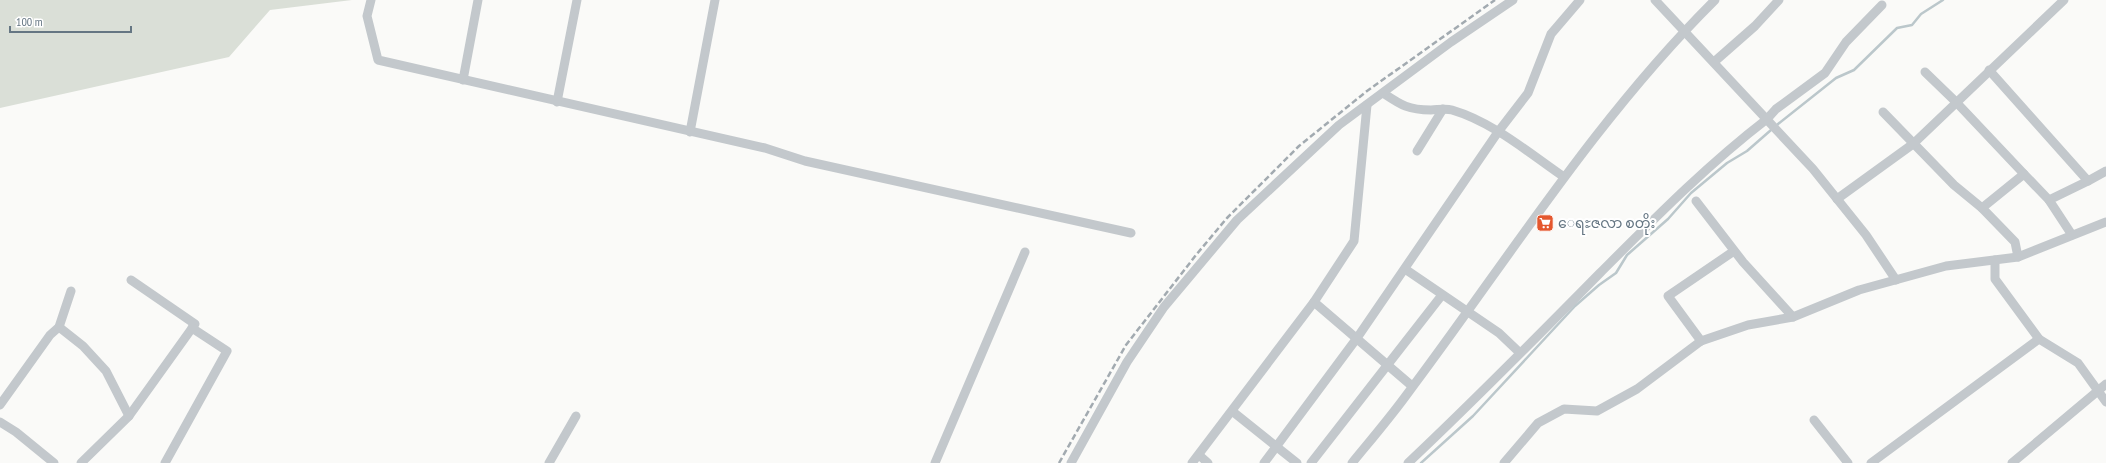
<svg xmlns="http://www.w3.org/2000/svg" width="2106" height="463" font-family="'PT Sans Narrow','Noto Sans Myanmar',sans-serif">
  <rect width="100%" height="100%" fill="#fafaf8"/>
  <path fill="#dadfd7" d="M0,0H352L270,10L229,57L0,108Z"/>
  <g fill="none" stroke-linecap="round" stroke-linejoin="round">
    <g stroke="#bbc7cb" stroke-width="2.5">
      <path d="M1778,124L1836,78L1854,70L1897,28L1912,25L1921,14L1943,0"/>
      <path d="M1421,463L1473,416L1575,306L1599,285L1616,273L1627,255L1668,219L1691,193L1727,163L1747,151L1771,130"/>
    </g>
    <g stroke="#c3c8cc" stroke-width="9">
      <path d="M371,0L367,16L378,60L765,148L805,161L1131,233"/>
      <path d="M1655,0L1813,169L1866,235L1896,280"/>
      <path d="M1714,62L1755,26L1779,0"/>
      <path d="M1989,70L2088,181L2106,171"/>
      <path d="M1925,72L1956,102L2024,174"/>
      <path d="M463,80L478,0"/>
      <path d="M1383,93C1401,105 1408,110 1431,110C1437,110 1445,108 1452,110C1493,122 1529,153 1564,177"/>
      <path d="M557,102L577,0"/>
      <path d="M1883,112L1954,185L1982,208"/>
      <path d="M690,132L715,0"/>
      <path d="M1417,151L1443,109"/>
      <path d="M1837,199L1913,144L2064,0"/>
      <path d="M1696,201L1743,262L1793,317"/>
      <path d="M2072,235L2049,200L2088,181"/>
      <path d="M2018,257L2015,242L1982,208L2024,174L2049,200"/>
      <path d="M1995,260V279L2039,339L2078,363L2106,402"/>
      <path d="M1405,269L1499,333L1520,353"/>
      <path d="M1314,302L1412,386"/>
      <path d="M59,327L83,346L106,371L129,416"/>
      <path d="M1701,341L1668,296L1734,251"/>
      <path d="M0,405L50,335L59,327L71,291"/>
      <path d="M1232,411L1297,463"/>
      <path d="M1814,420L1848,463"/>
      <path d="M0,422L16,432L54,463"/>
      <path d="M1199,455L1208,463"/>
      <path d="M81,463L129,416L195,324L131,280"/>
      <path d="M165,463L227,351L192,328"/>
      <path d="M549,463L576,416"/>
      <path d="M935,463L1025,252"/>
      <path d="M1071,463L1127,362L1164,307L1237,220L1339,125L1451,42L1513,0"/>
      <path d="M1192,463L1314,302L1354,241L1367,105"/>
      <path d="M1264,463L1357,338L1498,132L1528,93L1551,34L1580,0"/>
      <path d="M1311,463L1442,295"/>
      <path d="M1352,463C1370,441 1388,420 1405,397C1506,263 1595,119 1715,0"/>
      <path d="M1408,463C1474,401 1537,337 1600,273C1654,219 1706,166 1767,119L1776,109L1825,73L1846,42L1882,5"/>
      <path d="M1504,463L1538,423L1564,409L1597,411L1637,389L1701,341L1748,325L1793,317L1859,290L1946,266L2018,257L2106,222"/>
      <path d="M1871,463L2039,339"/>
      <path d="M2012,463L2106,384"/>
    </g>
    <path stroke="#a2aab0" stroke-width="2.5" stroke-dasharray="6 3" stroke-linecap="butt" d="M1059,463L1126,345L1196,255L1227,218L1299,146L1367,91L1495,0"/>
  </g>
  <defs>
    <symbol id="supermarket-square" viewBox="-11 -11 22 22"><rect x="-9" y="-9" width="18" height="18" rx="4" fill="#e4572e" stroke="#fff"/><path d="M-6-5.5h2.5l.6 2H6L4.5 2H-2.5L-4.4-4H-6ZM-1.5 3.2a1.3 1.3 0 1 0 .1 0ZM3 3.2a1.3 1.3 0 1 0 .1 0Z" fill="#fff"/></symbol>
  </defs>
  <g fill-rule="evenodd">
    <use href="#supermarket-square" x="1535" y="213" width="20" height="20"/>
  </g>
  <g text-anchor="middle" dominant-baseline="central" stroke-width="4" stroke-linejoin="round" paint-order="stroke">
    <g font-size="14" fill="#657683" stroke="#fff" text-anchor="start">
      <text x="1558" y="223">ေရႊဇလာ စတိုး</text>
    </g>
  </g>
  <path d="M10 26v6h121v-6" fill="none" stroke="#657683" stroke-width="2"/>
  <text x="16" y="26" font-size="12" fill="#657683" stroke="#ffffff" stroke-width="3" paint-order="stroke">100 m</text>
</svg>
